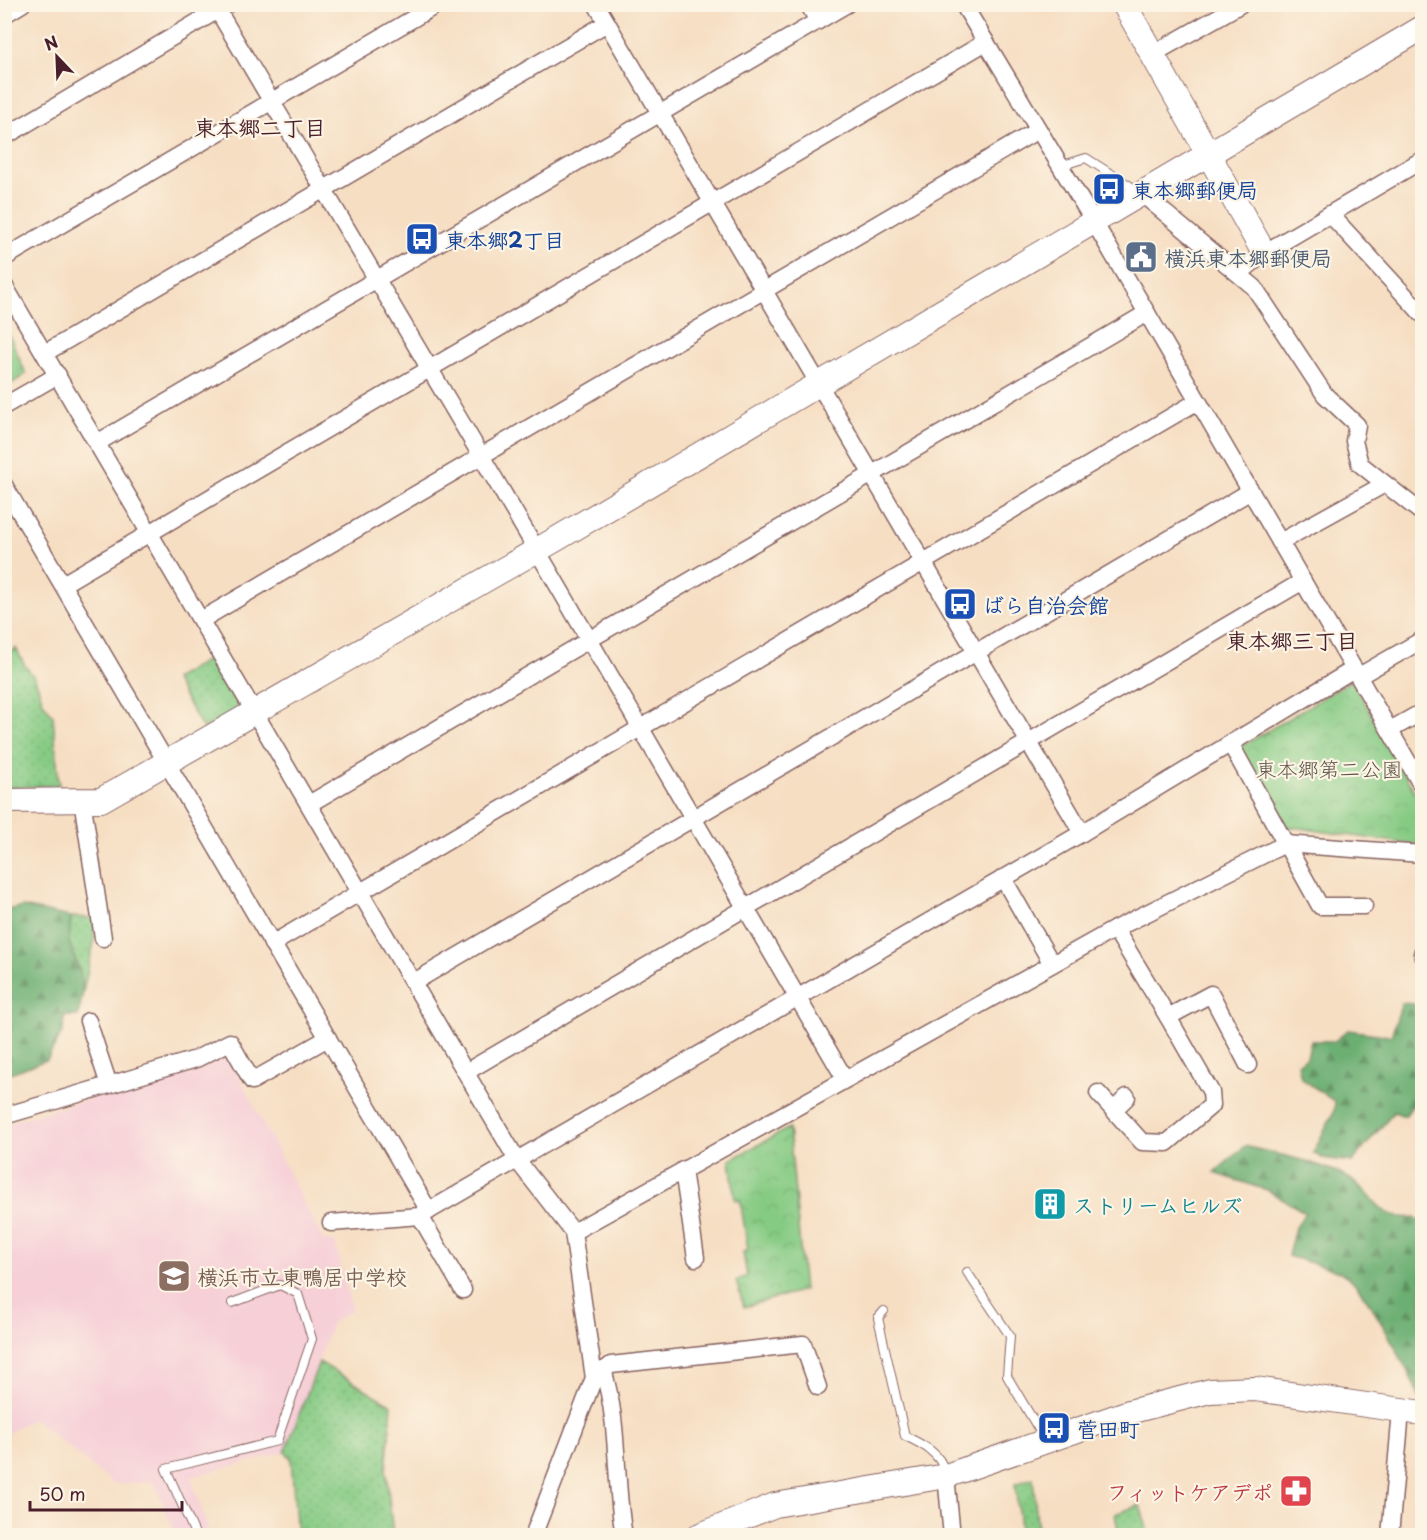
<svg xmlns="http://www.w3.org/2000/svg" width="1427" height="1540" font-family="'Playpen Sans','Klee One',sans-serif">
  <defs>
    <pattern id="grass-dots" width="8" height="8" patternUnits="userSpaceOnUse" patternTransform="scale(1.5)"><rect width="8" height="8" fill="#86cb84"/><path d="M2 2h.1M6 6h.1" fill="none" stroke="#75ae72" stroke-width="1.8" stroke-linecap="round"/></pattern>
    <pattern id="forest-firs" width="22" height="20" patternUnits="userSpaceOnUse" patternTransform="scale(1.5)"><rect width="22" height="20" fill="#6caf72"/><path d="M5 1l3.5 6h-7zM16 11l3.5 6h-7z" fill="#5b8e5e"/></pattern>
    <pattern id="park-crowns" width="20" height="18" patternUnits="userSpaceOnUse" patternTransform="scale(1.5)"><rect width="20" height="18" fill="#86cb84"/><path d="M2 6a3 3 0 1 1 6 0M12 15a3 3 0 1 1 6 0" fill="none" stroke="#75ae72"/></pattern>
  </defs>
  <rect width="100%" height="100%" fill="#fcf5e5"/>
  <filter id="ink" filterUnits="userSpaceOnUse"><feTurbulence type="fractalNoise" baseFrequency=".0167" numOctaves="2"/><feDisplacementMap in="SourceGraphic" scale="12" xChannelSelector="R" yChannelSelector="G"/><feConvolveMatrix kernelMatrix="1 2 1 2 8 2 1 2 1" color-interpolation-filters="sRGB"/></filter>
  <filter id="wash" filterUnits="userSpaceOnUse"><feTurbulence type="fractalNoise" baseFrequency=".008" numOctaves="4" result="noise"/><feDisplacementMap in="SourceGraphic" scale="24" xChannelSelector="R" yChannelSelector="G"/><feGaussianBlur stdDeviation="1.35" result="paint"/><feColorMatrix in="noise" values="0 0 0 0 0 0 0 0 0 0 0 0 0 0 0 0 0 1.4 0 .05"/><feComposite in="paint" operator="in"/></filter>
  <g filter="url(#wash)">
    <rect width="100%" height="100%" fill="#f6dec3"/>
    <path fill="#f6cfd7" d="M229,1057L323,1240L335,1242L352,1310L332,1323L285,1452L191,1477L210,1535H176L154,1482L114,1484L33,1419L5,1434V1124Z"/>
    <g fill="url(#grass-dots)" stroke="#687558" stroke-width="1.5">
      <path d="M16,648L25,666L35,678L43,702L53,716L59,785L5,788V655Z"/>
      <path d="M212,657L239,701L235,712L203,729L174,679Z"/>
      <path d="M71,917L94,918V942L83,992L81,976L69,942Z"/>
      <path d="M319,1362L392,1405L386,1471L393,1535H297L291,1458L285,1452Z"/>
      <path d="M1033,1478L1038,1535H1021L1015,1484Z"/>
      <path d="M1140,1505L1149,1535H1119L1115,1514Z"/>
    </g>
    <g fill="url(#forest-firs)" stroke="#5b674e" stroke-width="1.5">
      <path d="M23,907L71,917L69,942L81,976L83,992L78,1016H64L63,1031L47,1060L5,1075V910Z"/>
      <path d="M1402,1003L1422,1005V1108L1413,1105L1405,1116L1394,1112L1352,1162L1322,1158L1313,1153L1334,1111L1335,1102L1301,1078L1298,1064L1307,1057L1311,1041H1335L1348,1030L1391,1036Z"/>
      <path d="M1245,1146C1279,1155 1316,1161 1347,1177C1375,1192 1377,1222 1415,1217L1422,1224V1397H1419C1412,1376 1363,1283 1345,1275C1328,1266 1306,1262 1288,1256L1295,1227L1306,1213L1267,1190L1214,1173Z"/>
    </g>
    <g fill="url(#park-crowns)" stroke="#687558" stroke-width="1.5">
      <path d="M5,325L26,374L5,388H4Z"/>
      <path d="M1352,680L1422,805V846L1285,826L1239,748Z"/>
      <path d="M789,1128L804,1290L744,1307L736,1281L747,1276L743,1252L748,1250L740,1199L735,1200L730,1160Z"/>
    </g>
  </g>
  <g filter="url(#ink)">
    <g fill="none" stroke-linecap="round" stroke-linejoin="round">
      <defs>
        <g id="lane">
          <path d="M1060,166L1086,158L1138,191"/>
          <path d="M967,1272L1010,1336L1007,1376L1045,1440"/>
          <path d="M884,1311L878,1318L905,1436C922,1444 941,1453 945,1473"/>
          <path d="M196,1536L166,1469L277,1441L312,1339L298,1294L280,1285L232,1303"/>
        </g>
        <g id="street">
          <path d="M214,4L548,569L845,1079"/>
          <path d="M596,4L1082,833"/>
          <path d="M808,4L818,21"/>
          <path d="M963,4L1094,222L1422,786"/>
          <path d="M4,15L22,4"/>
          <path d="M1153,54L1241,4"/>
          <path d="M4,137L228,4"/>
          <path d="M1141,193L1254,287L1325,395L1357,425L1354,441L1360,464L1422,513"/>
          <path d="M1330,214L1422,314"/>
          <path d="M4,258L438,4"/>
          <path d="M1240,273L1264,253L1422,160"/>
          <path d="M4,285L517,1160L573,1232L594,1378L533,1536"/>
          <path d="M45,353L607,23"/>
          <path d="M4,406L58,375"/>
          <path d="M97,443L847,4"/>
          <path d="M4,485L429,1211"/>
          <path d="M1280,542L1383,485"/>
          <path d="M63,584L986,42"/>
          <path d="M201,620L1038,130"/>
          <path d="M1359,676L1422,640"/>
          <path d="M1390,730L1422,712"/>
          <path d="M1230,743L1320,906H1364"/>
          <path d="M82,799L103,938"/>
          <path d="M309,804L1147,313"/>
          <path d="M1003,878L1052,964"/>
          <path d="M1115,929L1168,1017L1211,994L1248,1065"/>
          <path d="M272,944L1198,401"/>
          <path d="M1422,954V953"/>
          <path d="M414,982L1251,491"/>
          <path d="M88,1021L109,1085L196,1059L230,1042L252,1081L328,1038"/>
          <path d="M466,1072L1303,581"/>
          <path d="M1098,1093L1142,1142L1167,1143L1212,1105L1211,1092L1168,1017"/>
          <path d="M1114,1110L1127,1097"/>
          <path d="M4,1116L109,1085"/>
          <path d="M683,1170L696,1258"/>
          <path d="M420,1216L463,1290"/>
          <path d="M331,1223L420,1216L1082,833L1354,669"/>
          <path d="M573,1232L1115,929L1285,844L1422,854"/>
          <path d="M603,1370C620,1424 614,1480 624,1536"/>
          <path d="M594,1378L611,1365L803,1344L818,1387"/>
          <path d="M946,1476L952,1536"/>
          <path d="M1390,1536L1401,1411"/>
        </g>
        <g id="secondary">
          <path d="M1124,4L1264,253"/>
          <path d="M4,801L101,800L553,541L1422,28"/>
          <path d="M698,1536L775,1505L946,1476L1129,1412L1210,1391L1255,1389L1422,1413"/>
        </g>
      </defs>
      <use href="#lane" stroke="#866260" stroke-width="10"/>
      <use href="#street" stroke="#866260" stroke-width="19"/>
      <use href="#secondary" stroke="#866260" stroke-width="26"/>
      <use href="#lane" stroke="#fff" stroke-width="8"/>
      <use href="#street" stroke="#fff" stroke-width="16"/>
      <use href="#secondary" stroke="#fff" stroke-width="24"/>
    </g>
  </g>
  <defs>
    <symbol id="bus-square" viewBox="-11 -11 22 22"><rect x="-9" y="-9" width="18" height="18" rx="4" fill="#1a4fb4" stroke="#fcf5e5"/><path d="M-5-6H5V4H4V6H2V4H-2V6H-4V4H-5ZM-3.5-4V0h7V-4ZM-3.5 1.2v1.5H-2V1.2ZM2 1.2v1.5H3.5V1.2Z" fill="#fff"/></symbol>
    <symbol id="civic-square" viewBox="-11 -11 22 22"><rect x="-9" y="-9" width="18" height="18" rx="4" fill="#5c6f8a" stroke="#fcf5e5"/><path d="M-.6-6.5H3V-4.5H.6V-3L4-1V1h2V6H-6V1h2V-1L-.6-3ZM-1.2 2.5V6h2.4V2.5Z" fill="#fff"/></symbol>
    <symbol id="building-square" viewBox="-11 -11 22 22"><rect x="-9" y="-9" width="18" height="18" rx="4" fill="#0f9aa8" stroke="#fcf5e5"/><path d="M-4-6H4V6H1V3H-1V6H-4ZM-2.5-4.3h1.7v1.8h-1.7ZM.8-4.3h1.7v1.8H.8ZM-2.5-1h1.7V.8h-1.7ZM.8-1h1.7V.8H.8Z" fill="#fff"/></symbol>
    <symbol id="school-square" viewBox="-11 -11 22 22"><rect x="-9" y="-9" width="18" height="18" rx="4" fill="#8d6e63" stroke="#fcf5e5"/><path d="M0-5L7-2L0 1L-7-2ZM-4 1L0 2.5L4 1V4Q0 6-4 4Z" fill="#fff"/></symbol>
    <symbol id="pharmacy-square" viewBox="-11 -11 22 22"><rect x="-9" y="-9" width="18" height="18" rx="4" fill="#e0444e" stroke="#fcf5e5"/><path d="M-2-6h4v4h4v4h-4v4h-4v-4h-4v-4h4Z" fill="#fff"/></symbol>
  </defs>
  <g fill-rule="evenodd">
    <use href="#bus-square" x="1090" y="170" width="38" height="38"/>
    <use href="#bus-square" x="403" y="220" width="38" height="38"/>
    <use href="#civic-square" x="1122" y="238" width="38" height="38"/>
    <use href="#bus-square" x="941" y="585" width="38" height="38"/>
    <use href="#building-square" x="1031" y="1185" width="38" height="38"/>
    <use href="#school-square" x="155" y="1257" width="38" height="38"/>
    <use href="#bus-square" x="1035" y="1409" width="38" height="38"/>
    <use href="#pharmacy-square" x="1277" y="1472" width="38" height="38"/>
  </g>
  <g text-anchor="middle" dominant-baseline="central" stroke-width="4.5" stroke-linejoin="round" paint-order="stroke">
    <g font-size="21" font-weight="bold" fill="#164399" stroke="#fcf5e5" text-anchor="start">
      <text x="1132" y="189">東本郷郵便局</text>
      <text x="445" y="239">東本郷2丁目</text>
      <text x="983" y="604">ばら自治会館</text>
      <text x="1077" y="1428">菅田町</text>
    </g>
    <g font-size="21" font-weight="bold" fill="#4e5e75" stroke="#fcf5e5" text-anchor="start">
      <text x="1164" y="257">横浜東本郷郵便局</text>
    </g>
    <g font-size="21" fill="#5c5346" stroke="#fcf5e5">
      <text x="1329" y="768">東本郷第二公園</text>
    </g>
    <g font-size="21" font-weight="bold" fill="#0d838f" stroke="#fcf5e5" text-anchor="start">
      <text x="1073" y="1204">ストリームヒルズ</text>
    </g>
    <g font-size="21" font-weight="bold" fill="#785e54" stroke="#fcf5e5" text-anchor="start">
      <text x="197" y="1276">横浜市立東鴨居中学校</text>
    </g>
    <g font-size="21" font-weight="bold" fill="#be3a42" stroke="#fcf5e5" text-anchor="end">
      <text x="1273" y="1491">フィットケアデポ</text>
    </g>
    <g font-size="22" font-weight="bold" fill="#4a1f2b" stroke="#fcf5e5">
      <text x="260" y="126">東本郷二丁目</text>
      <text x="1292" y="639">東本郷三丁目</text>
    </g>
  </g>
  <rect width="1427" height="1540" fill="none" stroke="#fcf5e5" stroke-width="24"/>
  <g transform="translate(57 57) rotate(337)" stroke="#fcf5e5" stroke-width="4.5" paint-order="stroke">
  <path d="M0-4.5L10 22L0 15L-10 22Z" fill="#4a1f2b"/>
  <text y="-9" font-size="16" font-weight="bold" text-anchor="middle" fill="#4a1f2b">N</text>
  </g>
  <path d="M30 1501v9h152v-9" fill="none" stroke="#4a1f2b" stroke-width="3"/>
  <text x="39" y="1501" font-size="18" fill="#4a1f2b" stroke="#fcf5e5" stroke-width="4.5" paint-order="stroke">50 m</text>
</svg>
